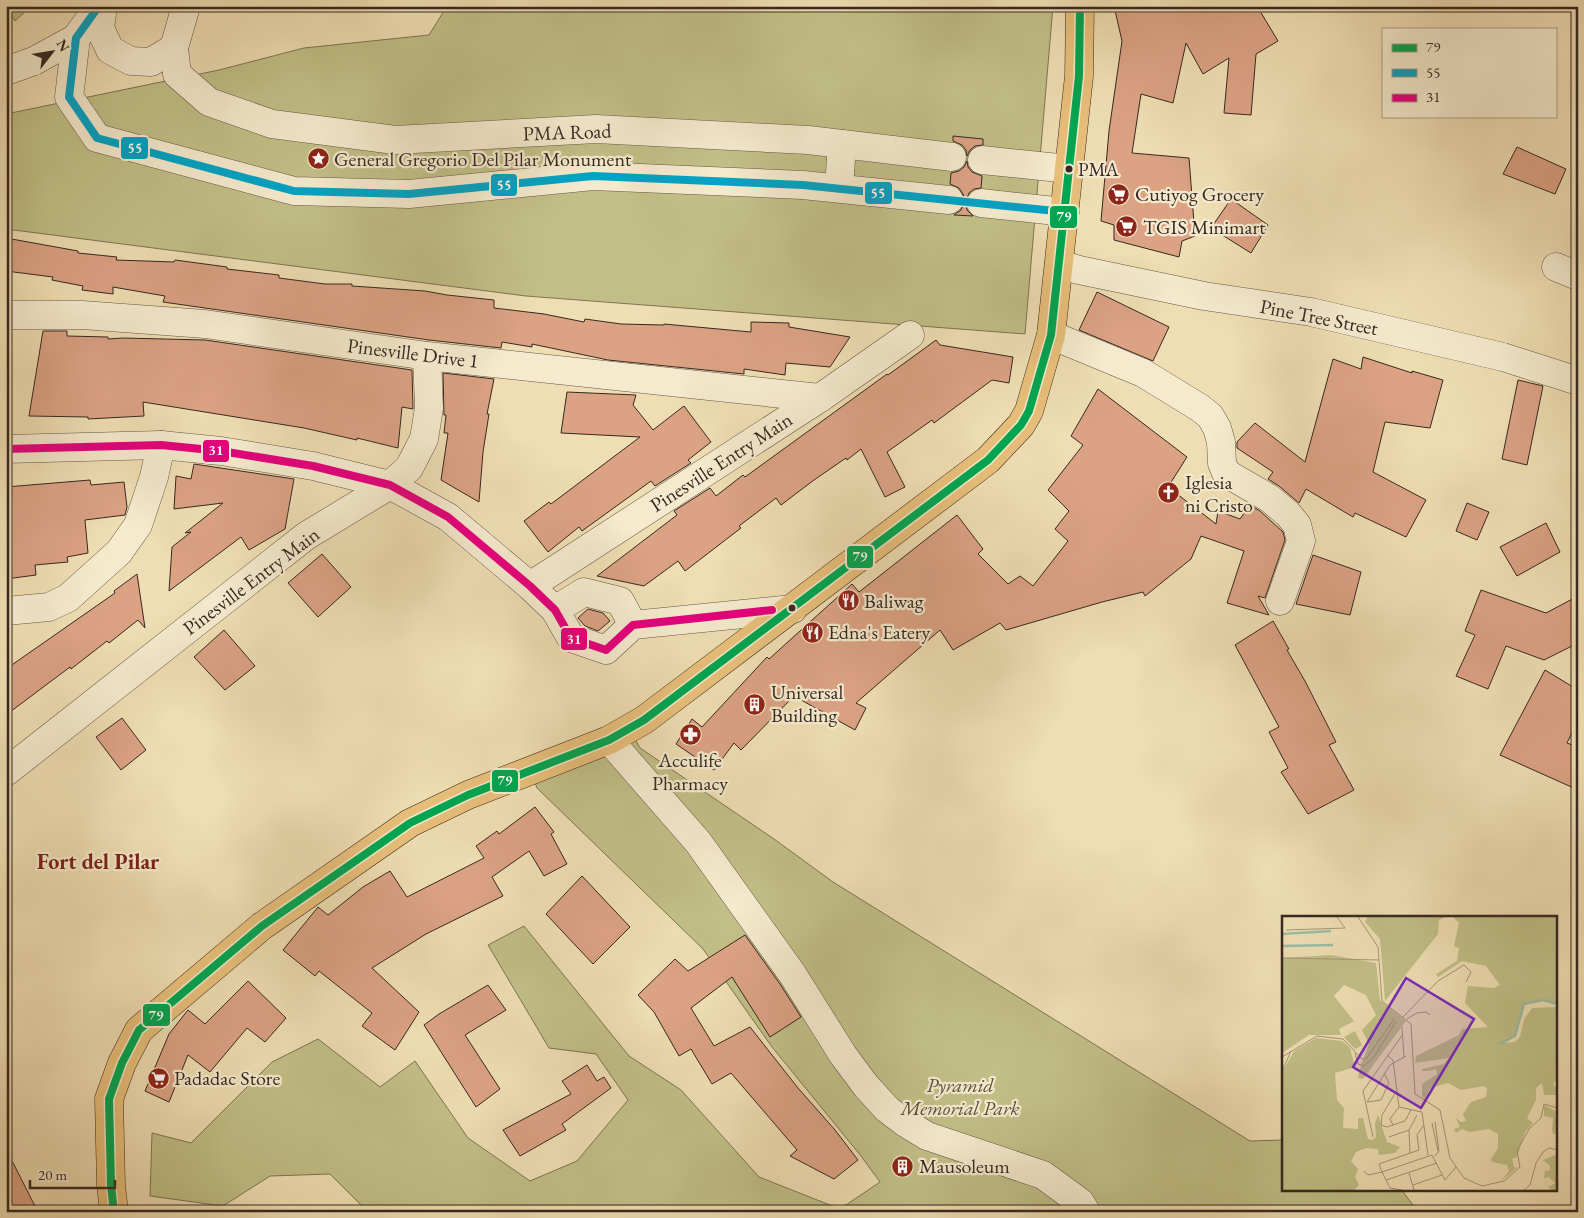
<svg xmlns="http://www.w3.org/2000/svg" width="1584" height="1218" font-family="'EB Garamond',serif">
  <rect width="100%" height="100%" fill="#efdeb3"/>
  <filter id="stains"><feTurbulence type="fractalNoise" baseFrequency=".004" numOctaves="4"/><feColorMatrix values="0 0 0 0 .2 0 0 0 0 .09 0 0 0 0 .02 0 0 0 .5 -.17"/></filter>
  <radialGradient id="worn" r=".72"><stop offset=".6" stop-color="#630" stop-opacity="0"/><stop offset="1" stop-color="#630" stop-opacity=".3"/></radialGradient>
  <g fill="#c1bf87" stroke="#7c7454">
    <path d="M6,6H31L15,21Z"/>
    <path d="M447,6H1053L1025,334L526,296L6,229V114L219,70L304,48L429,35Z"/>
    <path d="M634,737L640,748L774,839L833,882L1250,1141L1283,1140V1189H1401L1418,1212H368L330,1174L270,1176L223,1206L150,1196L152,1133L191,1143L272,1062L318,1039L380,1087L415,1061L468,1138L530,1181L577,1161L628,1100L596,1054L549,1048L488,945L524,926L629,1056L681,1090L759,1177L840,1209L880,1182L861,1156L772,1047L703,949L537,788L534,780Z"/>
  </g>
  <g fill="#dba284" stroke="#362822">
    <path d="M1114,6H1257L1278,41L1256,54L1251,115L1224,113L1229,58L1203,74L1186,43L1173,103L1141,94L1132,153L1189,158L1195,236L1182,241L1179,257L1114,240V225L1101,221L1109,131L1122,41Z"/>
    <path d="M953,136L983,139V145L975,146L970,150L967,156L966,150L962,145L953,141Z"/>
    <path d="M1517,147L1566,169L1555,194L1503,174Z"/>
    <path d="M967,161L968,167L972,172L982,176L981,188L974,189L969,193L966,201L967,210L973,216L954,215L961,210L965,201L963,194L959,188L950,184L951,173L959,171L964,167Z"/>
    <path d="M1231,199L1268,225L1251,253L1211,228Z"/>
    <path d="M6,238L78,251V253L117,257L116,260L174,262L175,260L227,267V269L279,275V278L325,284H352V286L425,291L447,295L494,300V308L544,314L584,322L585,319L621,324L664,325V324L751,332V322L789,323V327L850,337L830,367L786,363L785,375L744,369V374L608,360L532,344V347L502,342L501,348L429,340L163,302L165,296L113,287V294L82,290L83,286L52,280L53,277L6,271Z"/>
    <path d="M1097,292L1169,327L1153,361L1079,330Z"/>
    <path d="M43,331H67V336L108,337V339L123,338L205,340L412,370L413,409L402,407L398,448L357,438V440L304,428L143,402L144,416L88,419V417L29,416Z"/>
    <path d="M936,340L940,345L1013,357L1009,383L992,380L934,423L932,420L887,452L905,487L885,497L861,449L847,460L846,458L814,480L781,505L776,498L739,526L741,528L685,571L678,561L644,586L597,576L677,515L674,511L710,488L716,496L743,475L745,477L887,374L888,375Z"/>
    <path d="M1363,357L1412,373V371L1443,380L1430,428L1385,422L1373,472L1426,500L1406,537L1355,513L1353,517L1306,489L1299,503L1279,486L1268,479L1273,472L1237,448V442L1255,423L1305,462L1333,359L1361,369Z"/>
    <path d="M443,373L494,379L487,414H489L483,452L479,502L441,480L448,433H444L446,415H444Z"/>
    <path d="M1518,380L1543,386L1527,465L1502,459Z"/>
    <path d="M1098,389L1187,457L1168,487L1216,524L1218,511L1240,519L1250,505L1260,511L1283,532L1285,540L1265,598L1258,596L1269,615L1227,603L1244,551L1201,536L1191,559L1145,596L1143,592L1102,602L1006,630L1000,623L953,650L940,630L856,703L866,708L855,730L794,696L741,750L734,743L714,770L676,744L692,719L702,727L767,657L769,659L852,584L859,592L957,515L983,549L978,554L1008,584L1020,576L1033,586L1068,541L1055,529L1069,511L1048,490L1083,445L1071,436Z"/>
    <path d="M567,392L636,395L633,405L653,430L684,406L711,442L688,460L691,463L655,486L651,481L582,531L579,527L548,552L524,521L549,502L551,504L640,437L561,433Z"/>
    <path d="M194,464L294,479L285,529L249,550L241,537L169,591L172,547L191,532L185,533L223,503L174,509L176,476L191,479Z"/>
    <path d="M90,480L91,485L124,482L127,507L125,515L85,520L88,553L67,557L68,562L35,565L36,575L6,579V487Z"/>
    <path d="M1467,503L1489,512L1477,540L1456,531Z"/>
    <path d="M1546,523L1560,552L1517,576L1500,547Z"/>
    <path d="M322,554L351,587L318,617L288,583Z"/>
    <path d="M1313,555L1361,572L1350,615L1296,604Z"/>
    <path d="M137,574L145,628L138,620L109,643L107,641L71,669L70,667L6,715V669L115,593L114,591Z"/>
    <path d="M1481,590L1546,613L1578,596V643L1544,660L1506,646L1488,689L1456,676L1475,635L1465,631Z"/>
    <path d="M588,609L603,613L610,621L598,631L585,626L578,618Z"/>
    <path d="M1273,621L1289,649L1287,650L1305,681L1336,742L1329,745L1354,790L1308,814L1281,772L1288,768L1269,732L1279,727L1235,645Z"/>
    <path d="M224,630L255,666L225,690L194,657Z"/>
    <path d="M1545,670L1578,690V720L1567,743L1578,747V790L1500,755Z"/>
    <path d="M122,718L146,750L121,770L96,737Z"/>
    <path d="M535,807L554,832L551,834L567,864L544,876L529,851L492,877L503,896L426,934L372,968L419,1012L395,1050L362,1026L372,1013L319,971L315,976L283,950L318,907L328,915L363,887L390,871L407,897L484,858L476,846L497,831L499,834Z"/>
    <path d="M582,876L630,927L593,964L546,914Z"/>
    <path d="M745,935L780,984L801,1017L770,1037L732,977L691,1008L714,1046L750,1027L798,1088L835,1130L858,1160L834,1179L790,1156L797,1150L731,1073L712,1084L691,1049L679,1056L654,1012L638,995L675,959L688,971Z"/>
    <path d="M248,981L286,1018L265,1042L247,1028L210,1072L188,1055L169,1102L145,1091L169,1034L188,1010L205,1024Z"/>
    <path d="M488,985L506,1010L465,1035L500,1089L476,1107L424,1025L439,1014Z"/>
    <path d="M587,1065L597,1081L604,1077L611,1088L562,1124L566,1130L520,1156L503,1130L571,1094L562,1081Z"/>
    <path d="M6,1149L38,1212H6Z"/>
  </g>
  <g fill="none" stroke-linecap="round" stroke-linejoin="round">
    <defs>
      <g id="minor">
        <path d="M99,6L76,38L69,97L97,138L294,191L409,194L593,176L803,185L949,200"/>
        <path d="M103,6L100,28L110,50L131,61L151,62L174,48"/>
        <path d="M186,6L174,48L177,74L209,102L272,124L395,140L596,129L808,140L952,157"/>
        <path d="M6,71L34,61L76,38"/>
        <path d="M982,160L1069,169"/>
        <path d="M839,188L842,144"/>
        <path d="M981,203L1065,212"/>
        <path d="M1059,264L1079,270L1204,296L1311,312L1503,357L1578,381"/>
        <path d="M1556,267L1578,276"/>
        <path d="M6,315H82L205,324L427,356L820,398"/>
        <path d="M1051,335L1143,373L1200,408L1210,416L1217,428L1221,442L1222,463L1226,473L1269,498L1288,514L1297,525L1301,541L1280,601"/>
        <path d="M6,449L161,445L221,451L313,466L390,485L448,517L530,586L555,610L571,638L606,650L633,625L793,609"/>
        <path d="M530,586L820,398L910,335"/>
        <path d="M555,610L584,592L620,601L633,625"/>
        <path d="M6,611L49,607L68,598L119,552L138,525L154,477L161,445"/>
        <path d="M609,740L698,842L793,975L843,1055L866,1086L887,1109L904,1122L927,1136L1043,1175L1080,1202L1086,1212"/>
        <path d="M6,772L306,536L390,485L409,468L424,439L429,408L427,356"/>
      </g>
      <path id="major" d="M114,1212L111,1185L109,1099L122,1063L139,1030L262,926L410,823L468,795L609,740L644,720L988,460L1021,425L1029,411L1051,335L1079,76L1080,6"/>
    </defs>
    <use href="#minor" stroke="#645646" stroke-width="29"/>
    <use href="#major" stroke="#362822" stroke-width="29"/>
    <use href="#minor" stroke="#f5eace" stroke-width="28"/>
    <use href="#major" stroke="#e8bf7a" stroke-width="28"/>
    <defs>
      <path id="bus-1" d="M114,1212L111,1185L109,1099L122,1063L139,1030L262,926L410,823L468,795L609,740L644,720L988,460L1021,425L1029,411L1051,335L1079,76L1080,6"/>
      <path id="bus-2" d="M99,6L76,38L69,97L97,138L294,191L409,194L593,176L803,185L1065,212"/>
      <path id="bus-3" d="M6,449L161,445L221,451L313,466L390,485L448,517L530,586L555,610L571,638L606,650L633,625L772,610"/>
    </defs>
    <use href="#bus-1" stroke="#f5eace" stroke-width="11"/>
    <use href="#bus-2" stroke="#f5eace" stroke-width="11"/>
    <use href="#bus-3" stroke="#f5eace" stroke-width="11"/>
    <use href="#bus-1" stroke="#00a651" stroke-width="8"/>
    <use href="#bus-2" stroke="#03a3c5" stroke-width="8"/>
    <use href="#bus-3" stroke="#e5007d" stroke-width="8"/>
  </g>
  <defs>
    <symbol id="sight-disc" viewBox="-11 -11 22 22"><circle r="9.5" fill="#8f2418" stroke="#f5eace"/><path d="M0-6L1.8-2.2L6-1.7L2.9 1.2L3.7 5.4L0 3.3L-3.7 5.4L-2.9 1.2L-6-1.7L-1.8-2.2Z" fill="#fff"/></symbol>
    <symbol id="supermarket-disc" viewBox="-11 -11 22 22"><circle r="9.5" fill="#8f2418" stroke="#f5eace"/><path d="M-6-5.5h2.5l.6 2H6L4.5 2H-2.5L-4.4-4H-6ZM-1.5 3.2a1.3 1.3 0 1 0 .1 0ZM3 3.2a1.3 1.3 0 1 0 .1 0Z" fill="#fff"/></symbol>
    <symbol id="church-disc" viewBox="-11 -11 22 22"><circle r="9.5" fill="#8f2418" stroke="#f5eace"/><path d="M-1.2-6h2.4v3.5h3.3v2.4h-3.3V6h-2.4V-.1h-3.3v-2.4h3.3Z" fill="#fff"/></symbol>
    <symbol id="restaurant-disc" viewBox="-11 -11 22 22"><circle r="9.5" fill="#8f2418" stroke="#f5eace"/><path d="M-5-6h1v4h1v-4h1v4h1v-4h1v5L-1.5 .5V6h-2V.5L-5-1ZM5-6V6H3V1.5H1.5Q1.5-4 5-6Z" fill="#fff"/></symbol>
    <symbol id="building-disc" viewBox="-11 -11 22 22"><circle r="9.5" fill="#8f2418" stroke="#f5eace"/><path d="M-4-6H4V6H1V3H-1V6H-4ZM-2.5-4.3h1.7v1.8h-1.7ZM.8-4.3h1.7v1.8H.8ZM-2.5-1h1.7V.8h-1.7ZM.8-1h1.7V.8H.8Z" fill="#fff"/></symbol>
    <symbol id="pharmacy-disc" viewBox="-11 -11 22 22"><circle r="9.5" fill="#8f2418" stroke="#f5eace"/><path d="M-2-6h4v4h4v4h-4v4h-4v-4h-4v-4h4Z" fill="#fff"/></symbol>
  </defs>
  <g fill-rule="evenodd">
    <use href="#sight-disc" x="306" y="146" width="25" height="25"/>
    <use href="#supermarket-disc" x="1106" y="182" width="25" height="25"/>
    <use href="#supermarket-disc" x="1114" y="214" width="25" height="25"/>
    <use href="#church-disc" x="1156" y="480" width="25" height="25"/>
    <use href="#restaurant-disc" x="836" y="588" width="25" height="25"/>
    <use href="#restaurant-disc" x="800" y="620" width="25" height="25"/>
    <use href="#building-disc" x="742" y="692" width="25" height="25"/>
    <use href="#pharmacy-disc" x="678" y="722" width="25" height="25"/>
    <use href="#supermarket-disc" x="146" y="1066" width="25" height="25"/>
    <use href="#building-disc" x="890" y="1154" width="25" height="25"/>
  </g>
  <g fill="#362822" stroke="#f5eace" stroke-width="2">
    <circle cx="1069" cy="169" r="4.5"/>
    <circle cx="792" cy="608" r="4.5"/>
  </g>
  <g text-anchor="middle" dominant-baseline="central" stroke-width="4.5" stroke-linejoin="round" paint-order="stroke">
    <g font-size="19" fill="#362822" stroke="#f5eace" text-anchor="start">
      <text x="1078" y="169">PMA</text>
    </g>
    <g font-size="20" fill="#362822" stroke="#f5eace">
      <text transform="translate(567 132) rotate(-2)">PMA Road</text>
      <text transform="translate(1319 317) rotate(11)">Pine Tree Street</text>
      <text transform="translate(413 353) rotate(7)">Pinesville Drive 1</text>
      <text transform="translate(721 462) rotate(-33)">Pinesville Entry Main</text>
      <text transform="translate(251 581) rotate(-37)">Pinesville Entry Main</text>
    </g>
    <g font-size="20" fill="#362822" stroke="#f5eace" text-anchor="start">
      <text x="334" y="159">General Gregorio Del Pilar Monument</text>
      <text x="1135" y="194">Cutiyog Grocery</text>
      <text x="1143" y="227">TGIS Minimart</text>
      <text x="1185" y="482">Iglesia<tspan x="1185" dy="23">ni Cristo</tspan></text>
      <text x="864" y="601">Baliwag</text>
      <text x="828" y="632">Edna's Eatery</text>
      <text x="771" y="692">Universal<tspan x="771" dy="23">Building</tspan></text>
      <text x="690" y="760" text-anchor="middle">Acculife<tspan x="690" dy="23">Pharmacy</tspan></text>
      <text x="174" y="1078">Padadac Store</text>
      <text x="919" y="1166">Mausoleum</text>
    </g>
    <g font-size="20" font-style="italic" fill="#594e3b" stroke="#f5eace">
      <text x="960" y="1085">Pyramid<tspan x="960" dy="23">Memorial Park</tspan></text>
    </g>
    <g font-size="22" font-weight="bold" fill="#7a1f14" stroke="#f5eace">
      <text x="98" y="861">Fort del Pilar</text>
    </g>
  </g>
  <g transform="translate(1282 916)">
    <rect width="275" height="275" fill="#efdeb3"/>
    <path d="M85,1H164L157,4L156,18L103,85L98,23L83,6ZM171,1H275V88L261,84L242,88L233,120L221,127L233,126L238,121L242,103L250,92L275,91V162L271,169L275,171V179H262L260,167L254,172V184L245,202L251,207L243,216L235,241L230,243L232,251L235,252L219,265L227,255L225,249L210,246L209,243L216,232V218L207,213L188,216L180,213L174,217L172,213L178,211L174,202L179,206L184,205L181,198L189,186L204,181L205,173L202,170L179,174L166,167L148,172L143,183L140,180V168L155,158L154,153L148,155H140V153L162,148L167,142L133,147L134,140L177,119L180,113L206,111L183,87L186,70L212,72L218,69L204,50L180,45L156,61L154,58L175,45L177,32L172,30L177,7ZM49,39L94,47L98,84L124,105L81,163L76,162L77,155L87,128L80,114L94,99L84,79L62,69L52,80L72,105L57,113L59,119H27L0,137V42ZM73,115L80,129L73,133L62,121ZM34,122L60,125L68,132L73,151L53,157L55,184L62,192L61,212L76,213V202H81L86,223L90,224L94,221L93,208L96,199L105,226L118,231L113,237L97,239L96,233L84,232L74,236L69,245L76,253L73,261L77,269L72,274H0V157L12,135ZM262,189L275,196V218H271L270,214L271,202L262,200ZM275,238V274H269L266,271L273,267L267,261L262,262L263,255L268,254V250L261,244Z" fill="#c1bf87"/>
    <path fill="none" stroke="#9bbda6" stroke-width="2.5" d="M0,18L49,15M0,30L51,29M218,128L233,120L242,88L261,84L275,88"/>
    <path fill="none" stroke="#a59579" stroke-width="1" d="M76,1L96,31L100,85L129,108L133,178L158,194L168,242L182,262L200,270L222,265L238,251L235,235L247,213L259,202L262,188L275,192M4,14L63,12L55,1M0,42L97,44M121,101L156,65L182,49L189,56L184,66M125,103L135,97L144,96L148,99M120,111L122,141M73,137L76,148L82,150L92,141L114,105M105,139L111,144L117,191L140,196L146,239M0,141L35,120L61,123L80,143H84L112,103M0,156L9,135M114,176L100,199L99,209L105,211L123,205L129,194M85,186L108,149L124,140M85,186L99,184L107,167L102,157M153,206L157,235L153,240M150,207L156,235M111,209L108,203L117,191M127,214L128,237M91,221L81,175L121,118M107,221L127,214L135,199M82,255L86,259L100,256L97,248L137,234L135,219L142,209M127,257L132,274M104,264L155,247M131,269L160,259M120,274L108,272L100,256L150,239L163,264L174,251M242,274L248,269L254,247L261,236L267,232L275,234"/>
    <path fill="#7b2cbf" fill-opacity="0.15" stroke="#7b2cbf" stroke-width="2.5" d="M124,62L192,103L139,192L71,151Z"/>
    <rect width="275" height="275" fill="none" stroke="#362822" stroke-width="2.5"/>
  </g>
  <g stroke="#f5eace" stroke-width="2">
    <rect x="120" y="136" width="29" height="24" rx="5" fill="#03a3c5"/>
    <rect x="490" y="173" width="28" height="24" rx="5" fill="#03a3c5"/>
    <rect x="864" y="181" width="29" height="24" rx="5" fill="#03a3c5"/>
    <rect x="1049" y="205" width="29" height="24" rx="5" fill="#00a651"/>
    <rect x="202" y="439" width="28" height="24" rx="5" fill="#e5007d"/>
    <rect x="846" y="545" width="28" height="24" rx="5" fill="#00a651"/>
    <rect x="560" y="627" width="28" height="24" rx="5" fill="#e5007d"/>
    <rect x="491" y="769" width="28" height="24" rx="5" fill="#00a651"/>
    <rect x="142" y="1003" width="29" height="24" rx="5" fill="#00a651"/>
  </g>
  <g font-size="14" text-anchor="middle" font-weight="bold" fill="#fff">
    <text x="135" y="153">55</text>
    <text x="504" y="190">55</text>
    <text x="878" y="198">55</text>
    <text x="1064" y="221">79</text>
    <text x="216" y="455">31</text>
    <text x="860" y="561">79</text>
    <text x="574" y="644">31</text>
    <text x="505" y="785">79</text>
    <text x="156" y="1020">79</text>
  </g>
  <rect width="1584" height="1218" fill="none" stroke="#efdeb3" stroke-width="25"/>
  <rect x="8" y="8" width="1569" height="1203" fill="none" stroke="#362822" stroke-width="2.5"/>
  <rect x="12" y="12" width="1559" height="1193" fill="none" stroke="#362822"/>
  <rect x="1382" y="28" width="175" height="90" fill="#f5eace" stroke="#a99c89"/>
  <rect x="1392" y="44" width="25" height="8" fill="#00a651" stroke="#a99c89"/>
  <text x="1426" y="52" font-size="15" fill="#362822">79</text>
  <rect x="1392" y="69" width="25" height="8" fill="#03a3c5" stroke="#a99c89"/>
  <text x="1426" y="78" font-size="15" fill="#362822">55</text>
  <rect x="1392" y="94" width="25" height="8" fill="#e5007d" stroke="#a99c89"/>
  <text x="1426" y="102" font-size="15" fill="#362822">31</text>
  <g transform="translate(52 52) rotate(59)" stroke="#f5eace" stroke-width="4" paint-order="stroke">
  <path d="M0-4L9 19L0 12L-9 19Z" fill="#362822"/>
  <text y="-8" font-size="14" font-weight="bold" text-anchor="middle" fill="#362822">N</text>
  </g>
  <path d="M30 1180v8h85v-8" fill="none" stroke="#362822" stroke-width="2.5"/>
  <text x="38" y="1180" font-size="15" fill="#362822" stroke="#f5eace" stroke-width="4" paint-order="stroke">20 m</text>
  <rect width="100%" height="100%" filter="url(#stains)"/>
  <rect width="100%" height="100%" fill="url(#worn)"/>
</svg>
